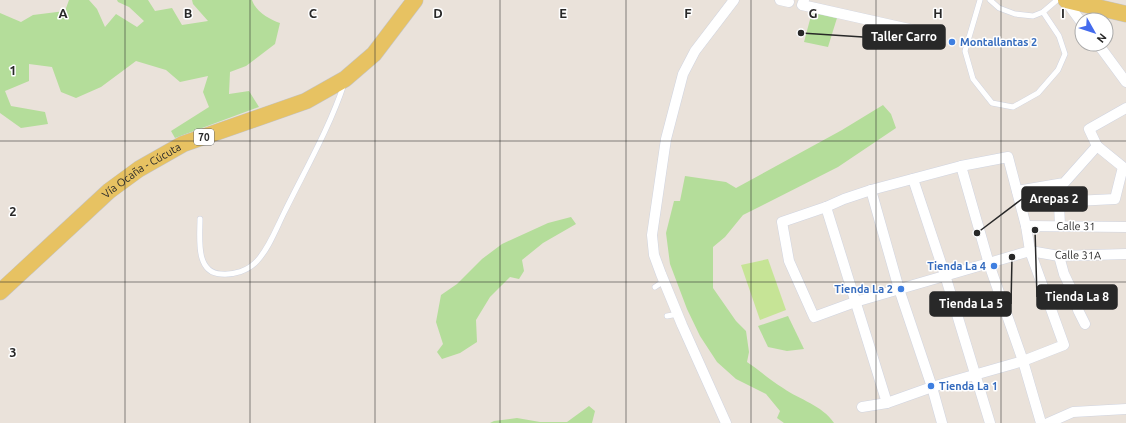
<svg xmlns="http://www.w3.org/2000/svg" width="1126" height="423" font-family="Ubuntu,sans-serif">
  <rect width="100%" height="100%" fill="#eae2da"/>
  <g fill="#b4dd9a">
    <path d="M69,0H89L97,9L105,27L116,14L137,27L144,21L129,7L118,2L117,0H148L155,11L172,8L182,25L208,21L193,4L192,0H252C256,12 269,19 280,23L275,44L246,66L230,72L229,94L249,91L259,107L175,138L171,131L209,107L203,92L208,76L180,82L166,70L136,61L101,87L76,98L61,92L52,67L29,64V81L5,91L11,106L45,112L48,124L21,128L0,113V13L21,22L33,15L65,11Z"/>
    <path d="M812,12L837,18L828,47L804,42Z"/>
    <path d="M883,105L891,114L896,128L838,167L743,215L725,237L713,247V288L736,321L746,331L749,352L747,362C759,370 770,380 783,388C800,400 822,405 834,423H784L777,418L780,411L766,394L736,379L717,362L700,336L687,309L670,264L666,233L674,201H680L685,176L726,182L736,188L842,130Z"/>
    <path d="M571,217L576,224L543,243L522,260L524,271L519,279L510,277L490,297L476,320L477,342L460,353L442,359L437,352L443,344L436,322L441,295L457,284L482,259L502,244L548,223Z"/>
    <path d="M788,316L804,349L787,351L768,347L758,326Z"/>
    <path d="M589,406L595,411L592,423H490L494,421L517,418L540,422H567Z"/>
  </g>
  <path fill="#c6e496" d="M768,259L786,310L760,320L741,265Z"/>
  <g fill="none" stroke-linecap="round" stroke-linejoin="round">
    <defs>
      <g id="lane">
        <path d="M980,0L965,51L973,79L992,103L1013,107L1038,93L1058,70L1065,54L1059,36L1043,12"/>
        <path d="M990,0L999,8L1015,14L1033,16L1043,12L1057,0"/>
        <path d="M200,219C200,237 195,273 221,274C234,275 248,271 257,261C269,248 276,229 284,213C304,172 330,127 344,84"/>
        <path d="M655,287L664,281"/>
        <path d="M667,316L678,314"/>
      </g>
      <g id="street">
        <path d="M780,0L789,2"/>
        <path d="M804,0L802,5L927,33"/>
        <path d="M1065,0L1082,23"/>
        <path d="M1098,44L1126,82"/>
        <path d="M961,166L989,264L1023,361L1041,423"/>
        <path d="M913,179L945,275L990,423"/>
        <path d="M871,190L899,289L932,387L942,423"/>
        <path d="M1017,191L1064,183L1097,146L1089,129L1126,108"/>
        <path d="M826,207L887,403"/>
        <path d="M1026,226L1126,227"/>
        <path d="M1060,226L1059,204L1075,201L1115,199L1123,167L1097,146"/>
        <path d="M1059,256L1064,274L1075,297L1078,310L1085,324"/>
        <path d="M862,407L887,403L932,387L1023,361L1064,345L1030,251L1026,226L1008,157L961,166L871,190L844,199L826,207L782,222L789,261L814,317L855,302L1030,251L1059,256L1126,254"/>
        <path d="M726,423L682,325L661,274L654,255L652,235L666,139L683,74L695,51L734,0"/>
        <path d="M1048,423L1073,412L1126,409"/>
      </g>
      <g id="primary">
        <path d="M1066,0L1126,14"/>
        <path id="s1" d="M0,292L109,191L139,169L183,144L306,101L345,79L374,54L415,0"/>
      </g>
    </defs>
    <use href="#lane" stroke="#d0d4e0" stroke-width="6"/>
    <use href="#street" stroke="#d0d4e0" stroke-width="11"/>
    <use href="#primary" stroke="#c3c3c3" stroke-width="17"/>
    <use href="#lane" stroke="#fff" stroke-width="5"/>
    <use href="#street" stroke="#fff" stroke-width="10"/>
    <use href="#primary" stroke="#e7c262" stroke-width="16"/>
  </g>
  <path fill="none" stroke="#282828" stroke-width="1" stroke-opacity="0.55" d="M125,0V423M250,0V423M375,0V423M500,0V423M626,0V423M751,0V423M876,0V423M1001,0V423M0,141H1126M0,282H1126"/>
  <g fill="#3f7fe0" stroke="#fff" stroke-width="1.5">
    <circle cx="952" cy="42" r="4"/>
    <circle cx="994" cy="266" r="4"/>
    <circle cx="901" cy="289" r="4"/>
    <circle cx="931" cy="386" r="4"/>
  </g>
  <g text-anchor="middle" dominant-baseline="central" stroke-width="3" stroke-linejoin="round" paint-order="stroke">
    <rect fill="#fff" stroke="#686868" stroke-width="1" x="194" y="129" width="20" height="16" rx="3"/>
    <g font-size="10" font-weight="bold" fill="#282828">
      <text x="204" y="137">70</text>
    </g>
    <g font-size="11" font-weight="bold" fill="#366cbe" stroke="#fff" text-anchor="start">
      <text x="960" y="42">Montallantas 2</text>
      <text x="986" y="266" text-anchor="end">Tienda La 4</text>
      <text x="893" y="289" text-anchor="end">Tienda La 2</text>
      <text x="939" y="386">Tienda La 1</text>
    </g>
    <g font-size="11" fill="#282828" stroke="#fff">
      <text stroke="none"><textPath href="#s1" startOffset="187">Vía Ocaña - Cúcuta</textPath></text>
      <text transform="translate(1076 226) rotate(1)">Calle 31</text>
      <text transform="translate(1078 255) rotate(1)">Calle 31A</text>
    </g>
  </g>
  <g font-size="13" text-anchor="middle" font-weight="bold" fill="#282828" stroke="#fff" stroke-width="3" stroke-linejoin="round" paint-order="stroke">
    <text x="63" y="18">A</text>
    <text x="188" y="18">B</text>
    <text x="313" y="18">C</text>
    <text x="438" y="18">D</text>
    <text x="563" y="18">E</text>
    <text x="688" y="18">F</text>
    <text x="813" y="18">G</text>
    <text x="938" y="18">H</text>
    <text x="1063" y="18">I</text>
    <text x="13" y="75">1</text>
    <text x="13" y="216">2</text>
    <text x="13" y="357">3</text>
  </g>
  <path fill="none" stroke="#282828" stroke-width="1.5" d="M801 33L863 37M977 233L1022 199M1035 230L1037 297M1012 257L1011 304"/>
  <g fill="#282828" stroke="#fff" stroke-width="1.5">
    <circle cx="801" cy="33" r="4"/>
    <circle cx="977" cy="233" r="4"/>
    <circle cx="1035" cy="230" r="4"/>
    <circle cx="1012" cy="257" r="4"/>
  </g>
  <g fill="#282828" stroke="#282828" stroke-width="1.5">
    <rect x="863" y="25" width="82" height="24" rx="4"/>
    <rect x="1022" y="187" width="65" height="24" rx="4"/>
    <rect x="1037" y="285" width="80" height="24" rx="4"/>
    <rect x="930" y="292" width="81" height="24" rx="4"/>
  </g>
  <g font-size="12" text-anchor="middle" font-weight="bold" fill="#fff">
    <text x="904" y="41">Taller Carro</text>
    <text x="1054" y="203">Arepas 2</text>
    <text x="1077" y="301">Tienda La 8</text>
    <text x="971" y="308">Tienda La 5</text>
  </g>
  <g transform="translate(1094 32) rotate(129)"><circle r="19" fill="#ffffff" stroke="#a9a9a9"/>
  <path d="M0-3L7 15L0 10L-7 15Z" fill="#446bed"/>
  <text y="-6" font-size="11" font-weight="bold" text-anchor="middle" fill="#282828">N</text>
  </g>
</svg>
